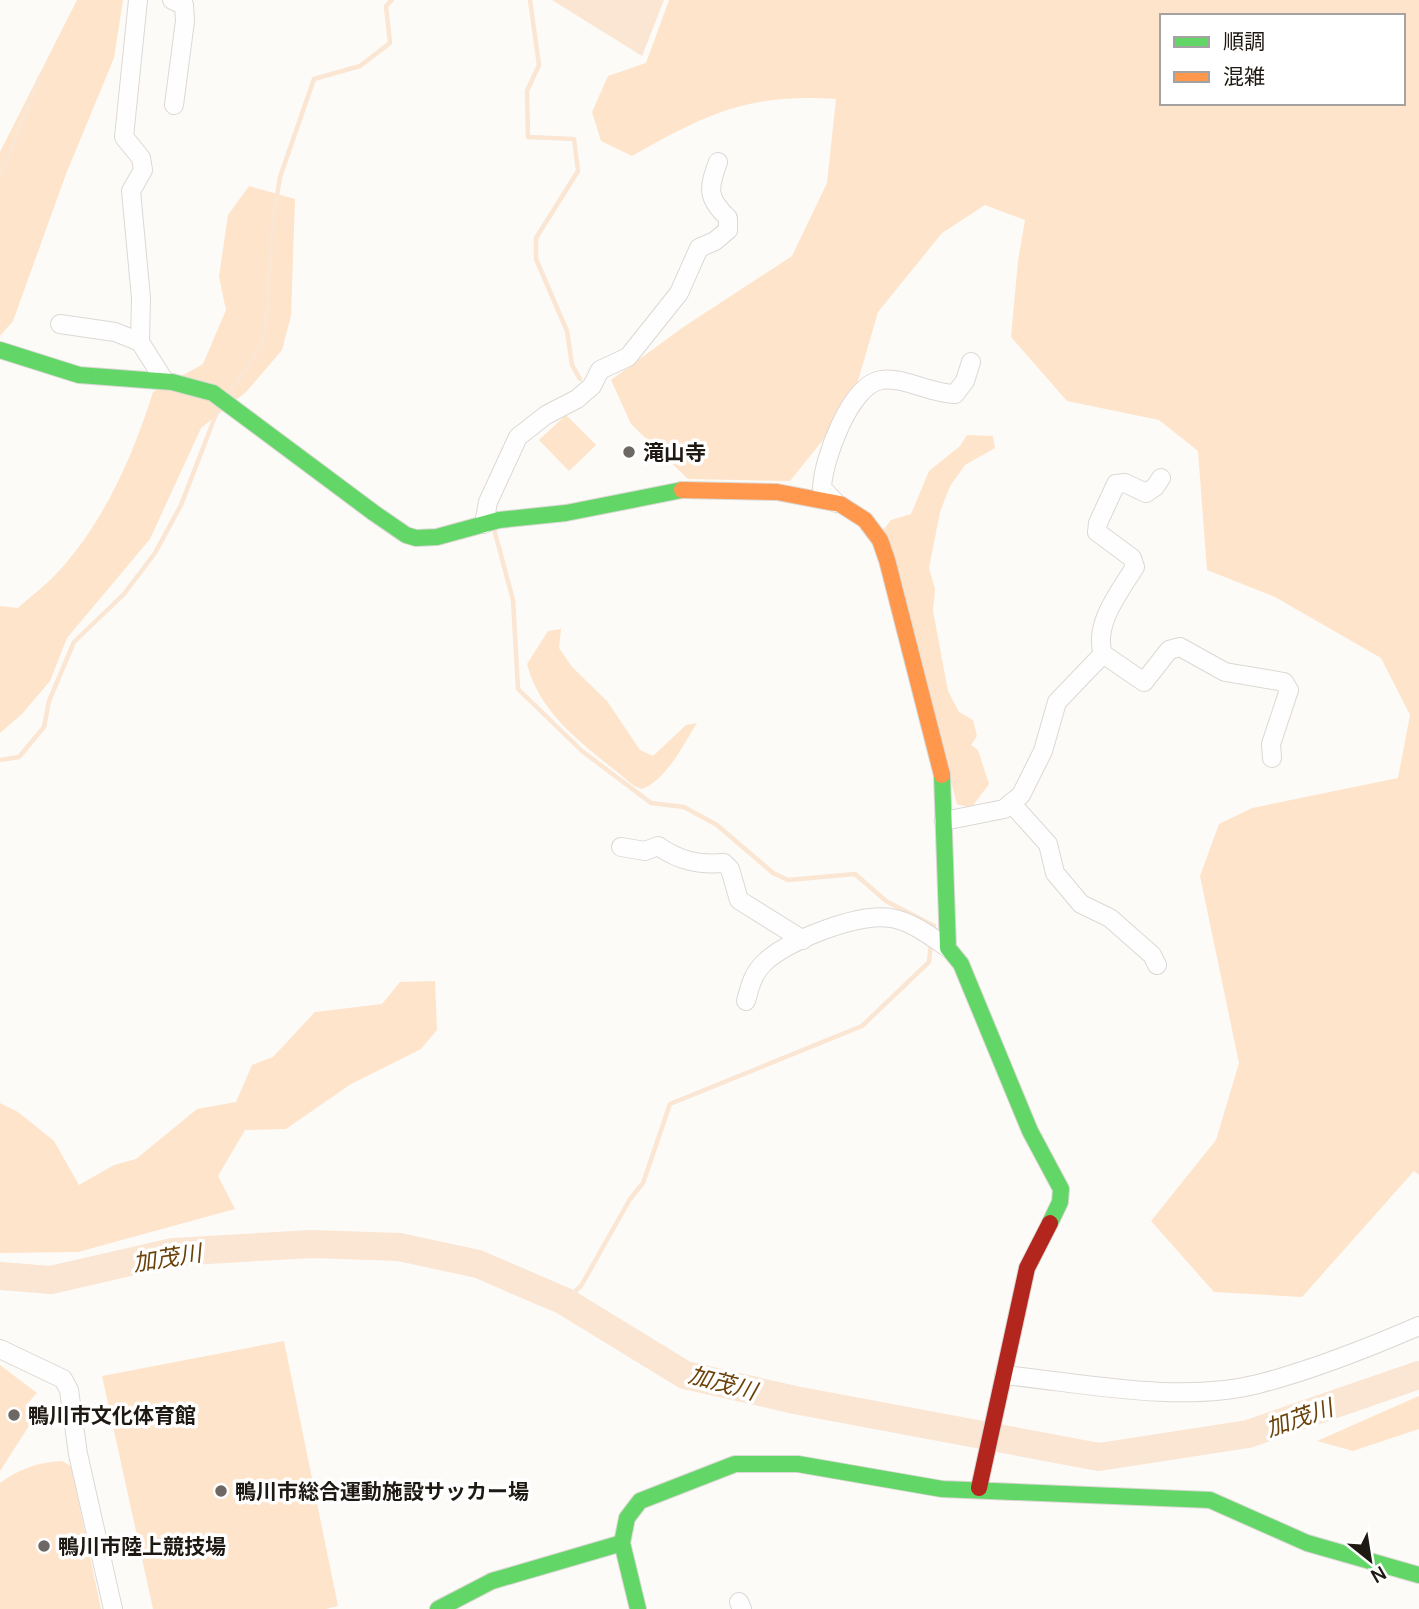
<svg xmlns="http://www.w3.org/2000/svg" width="1419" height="1609" font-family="Manrope,'Noto Sans JP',sans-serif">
  <rect width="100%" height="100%" fill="#fdfbf8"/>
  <g fill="#fee4ca" fill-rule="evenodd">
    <path d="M77,0H123L114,58L66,174L13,321L0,336V152Z"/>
    <path d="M669,0H1419V1175L1414,1171L1302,1297L1214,1292L1151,1221L1216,1140L1239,1063L1200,876L1219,824L1252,808L1398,778L1410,715L1381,658L1275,597L1207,570L1198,451L1159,420L1067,401L1011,337L1018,261L1025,220L985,205L942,233L878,312L851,405L790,481L688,479L631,424L611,380L682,328L792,256L827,183L836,99C748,93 706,114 632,156L601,141L592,112L608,76L646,63ZM1162,16H1403V103H1162Z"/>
    <path d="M249,186L295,199L291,316L282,350L246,392L201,428L150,539L67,638L50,681L22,714L0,733V606L18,608C31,596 46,585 58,572C104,522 133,456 153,392L203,364L226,310L219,277L228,215Z"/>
    <path d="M566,415L596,445L569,471L539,440Z"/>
    <path d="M967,435L993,436L995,448L965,465L950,486L940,512L929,568L935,589L933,611L948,691L959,712L973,720L977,736L971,745L978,750L989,784L971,808L957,804L883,530L891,520L911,514L929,471L960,446Z"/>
    <path d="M561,629L559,648L572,667L607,701L640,750L653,756L686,725L697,723C683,745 667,779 642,789L634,786C593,751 541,719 527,664L548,631Z"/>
    <path d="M435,981L437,1030L421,1049L351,1084L286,1129L245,1130L218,1176L235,1209L78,1252L0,1253V1103L18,1112L54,1141L79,1185L114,1165L136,1159L197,1109L236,1102L252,1065L273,1057L315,1012L382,1004L400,982Z"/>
    <path d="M284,1341L338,1606L326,1609H153L102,1376Z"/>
    <path d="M0,1365L37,1393L27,1404L29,1426L0,1471Z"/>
    <path d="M1419,1396V1429L1353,1451L1317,1441Z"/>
    <path d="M62,1461L71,1466L101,1609H0V1483C19,1469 38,1462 62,1461Z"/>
  </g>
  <path fill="#fae6d3" d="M552,0H664L642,56Z"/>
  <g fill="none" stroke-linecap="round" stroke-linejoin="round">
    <g stroke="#fae6d3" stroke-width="4.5">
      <path d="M530,0L539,65L527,91L528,137L574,139L578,171L536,238V259L567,331L572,365L580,379"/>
      <path d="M0,177L40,77"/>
      <path d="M229,394L256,354L265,334L273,220L280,177L314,79L360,66L390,43L386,6L392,0"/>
      <path d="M494,529L513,600L518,689L582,751L651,803L684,807L717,825L773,873L788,880L855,874L886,901L934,926L933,931"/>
      <path d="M0,760L19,757L44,727L49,701L74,642L124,594L155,553L181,505L218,409"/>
      <path d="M564,1301L581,1286L630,1199L643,1183L670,1104L862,1026L929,962L931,943"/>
    </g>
    <path stroke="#fae6d3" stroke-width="28" d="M0,1276L51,1280L173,1252L311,1244L399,1247L478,1264L564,1301L685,1375L795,1400L1099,1457L1248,1434L1419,1375"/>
    <defs>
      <g id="street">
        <path d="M138,0L124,137L141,158L143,170L131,191L141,298L140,342"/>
        <path d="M172,0L184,5L185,21L174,105"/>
        <path d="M60,324L115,332L140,342L164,380"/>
        <path d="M836,503L822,488C823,460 850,385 881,380C902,376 931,394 955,394L965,381L971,362"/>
        <path d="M484,524L488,502L518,437L546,415L577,399L592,386L600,370L628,357L679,293L699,248L715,241L728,230V218C707,198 708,189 718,162"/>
        <path d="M1103,654L1144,682L1169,650L1180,647L1225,672L1284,682L1289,690L1271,744L1272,758"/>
        <path d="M1011,803L1048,844L1055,873L1081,904L1110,918L1152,955L1157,965"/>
        <path d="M944,821L1004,809L1021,795L1043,751L1057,702L1103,654C1093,625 1120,591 1135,567L1132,558L1097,532L1098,523L1116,484L1125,483L1146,493L1155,487L1161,478"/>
        <path d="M621,847L645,851L658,846C680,861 698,865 724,863L730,869L739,900L803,940"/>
        <path d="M746,1001C750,986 753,973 765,962C788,940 858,913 891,918C913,922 930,936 948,948"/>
        <path d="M0,1349L63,1379L69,1390L78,1454L113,1609"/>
        <path d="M1004,1375C1083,1383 1181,1404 1258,1384C1313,1370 1368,1348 1419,1326"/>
        <path d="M739,1602L742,1609"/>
      </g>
      <g id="fast">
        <path d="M0,350L79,375L172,382L213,393L374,513L406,535L416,538L437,537L499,520L566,513L682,490"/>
        <path d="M942,775L948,948L961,964L1030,1131L1061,1189L1060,1202L1050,1223"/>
        <path d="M438,1609L492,1581L622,1543"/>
        <path d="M638,1609L622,1543L627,1518L640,1501L735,1464H798L942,1489L1210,1500L1307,1543L1419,1575"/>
      </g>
      <path id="slow" d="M682,490L777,492L840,504L865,520L880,540L887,560L942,775"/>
      <path id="jam" d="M979,1488L1027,1268L1050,1223"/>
    </defs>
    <use href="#street" stroke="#dcd8d4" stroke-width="20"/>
    <use href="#fast" stroke="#dcd8d4" stroke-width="18"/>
    <use href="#slow" stroke="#dcd8d4" stroke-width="18"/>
    <use href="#jam" stroke="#dcd8d4" stroke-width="18"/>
    <use href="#street" stroke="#fffefe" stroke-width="18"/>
    <use href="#fast" stroke="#63d668" stroke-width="16"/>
    <use href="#slow" stroke="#ff974d" stroke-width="16"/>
    <use href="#jam" stroke="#b3261e" stroke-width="16"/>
  </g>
  <g fill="#6d6863" stroke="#fff" stroke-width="2.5">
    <circle cx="629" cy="452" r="7"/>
    <circle cx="14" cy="1415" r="7"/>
    <circle cx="221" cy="1491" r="7"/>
    <circle cx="44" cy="1546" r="7"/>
  </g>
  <g text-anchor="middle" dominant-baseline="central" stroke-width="7" stroke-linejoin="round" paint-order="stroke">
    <g font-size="21" font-weight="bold" fill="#1f1913" stroke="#fff" text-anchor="start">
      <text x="643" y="452">滝山寺</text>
      <text x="28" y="1415">鴨川市文化体育館</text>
      <text x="235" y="1491">鴨川市総合運動施設サッカー場</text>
      <text x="58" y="1546">鴨川市陸上競技場</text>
    </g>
    <g font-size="23" font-style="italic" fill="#6b4209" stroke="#fff">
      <text transform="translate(167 1257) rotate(-9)">加茂川</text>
      <text transform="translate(723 1382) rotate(15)">加茂川</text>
      <text transform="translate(1299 1417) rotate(-19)">加茂川</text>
    </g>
  </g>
  <rect x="1160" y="14" width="245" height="91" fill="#ffffff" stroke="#a5a3a1" stroke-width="2"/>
  <rect x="1174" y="37" width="35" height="10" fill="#63d668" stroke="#a5a3a1" stroke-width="2"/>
  <text x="1223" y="49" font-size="21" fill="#1f1913">順調</text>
  <rect x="1174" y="72" width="35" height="10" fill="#ff974d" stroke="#a5a3a1" stroke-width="2"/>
  <text x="1223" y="84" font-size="21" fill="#1f1913">混雑</text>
  <g transform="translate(1370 1560) rotate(150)" stroke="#ffffff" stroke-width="5" paint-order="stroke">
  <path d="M0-5L12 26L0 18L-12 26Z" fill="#1f1913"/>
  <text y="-10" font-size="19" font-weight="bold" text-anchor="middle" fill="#1f1913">N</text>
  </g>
</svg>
